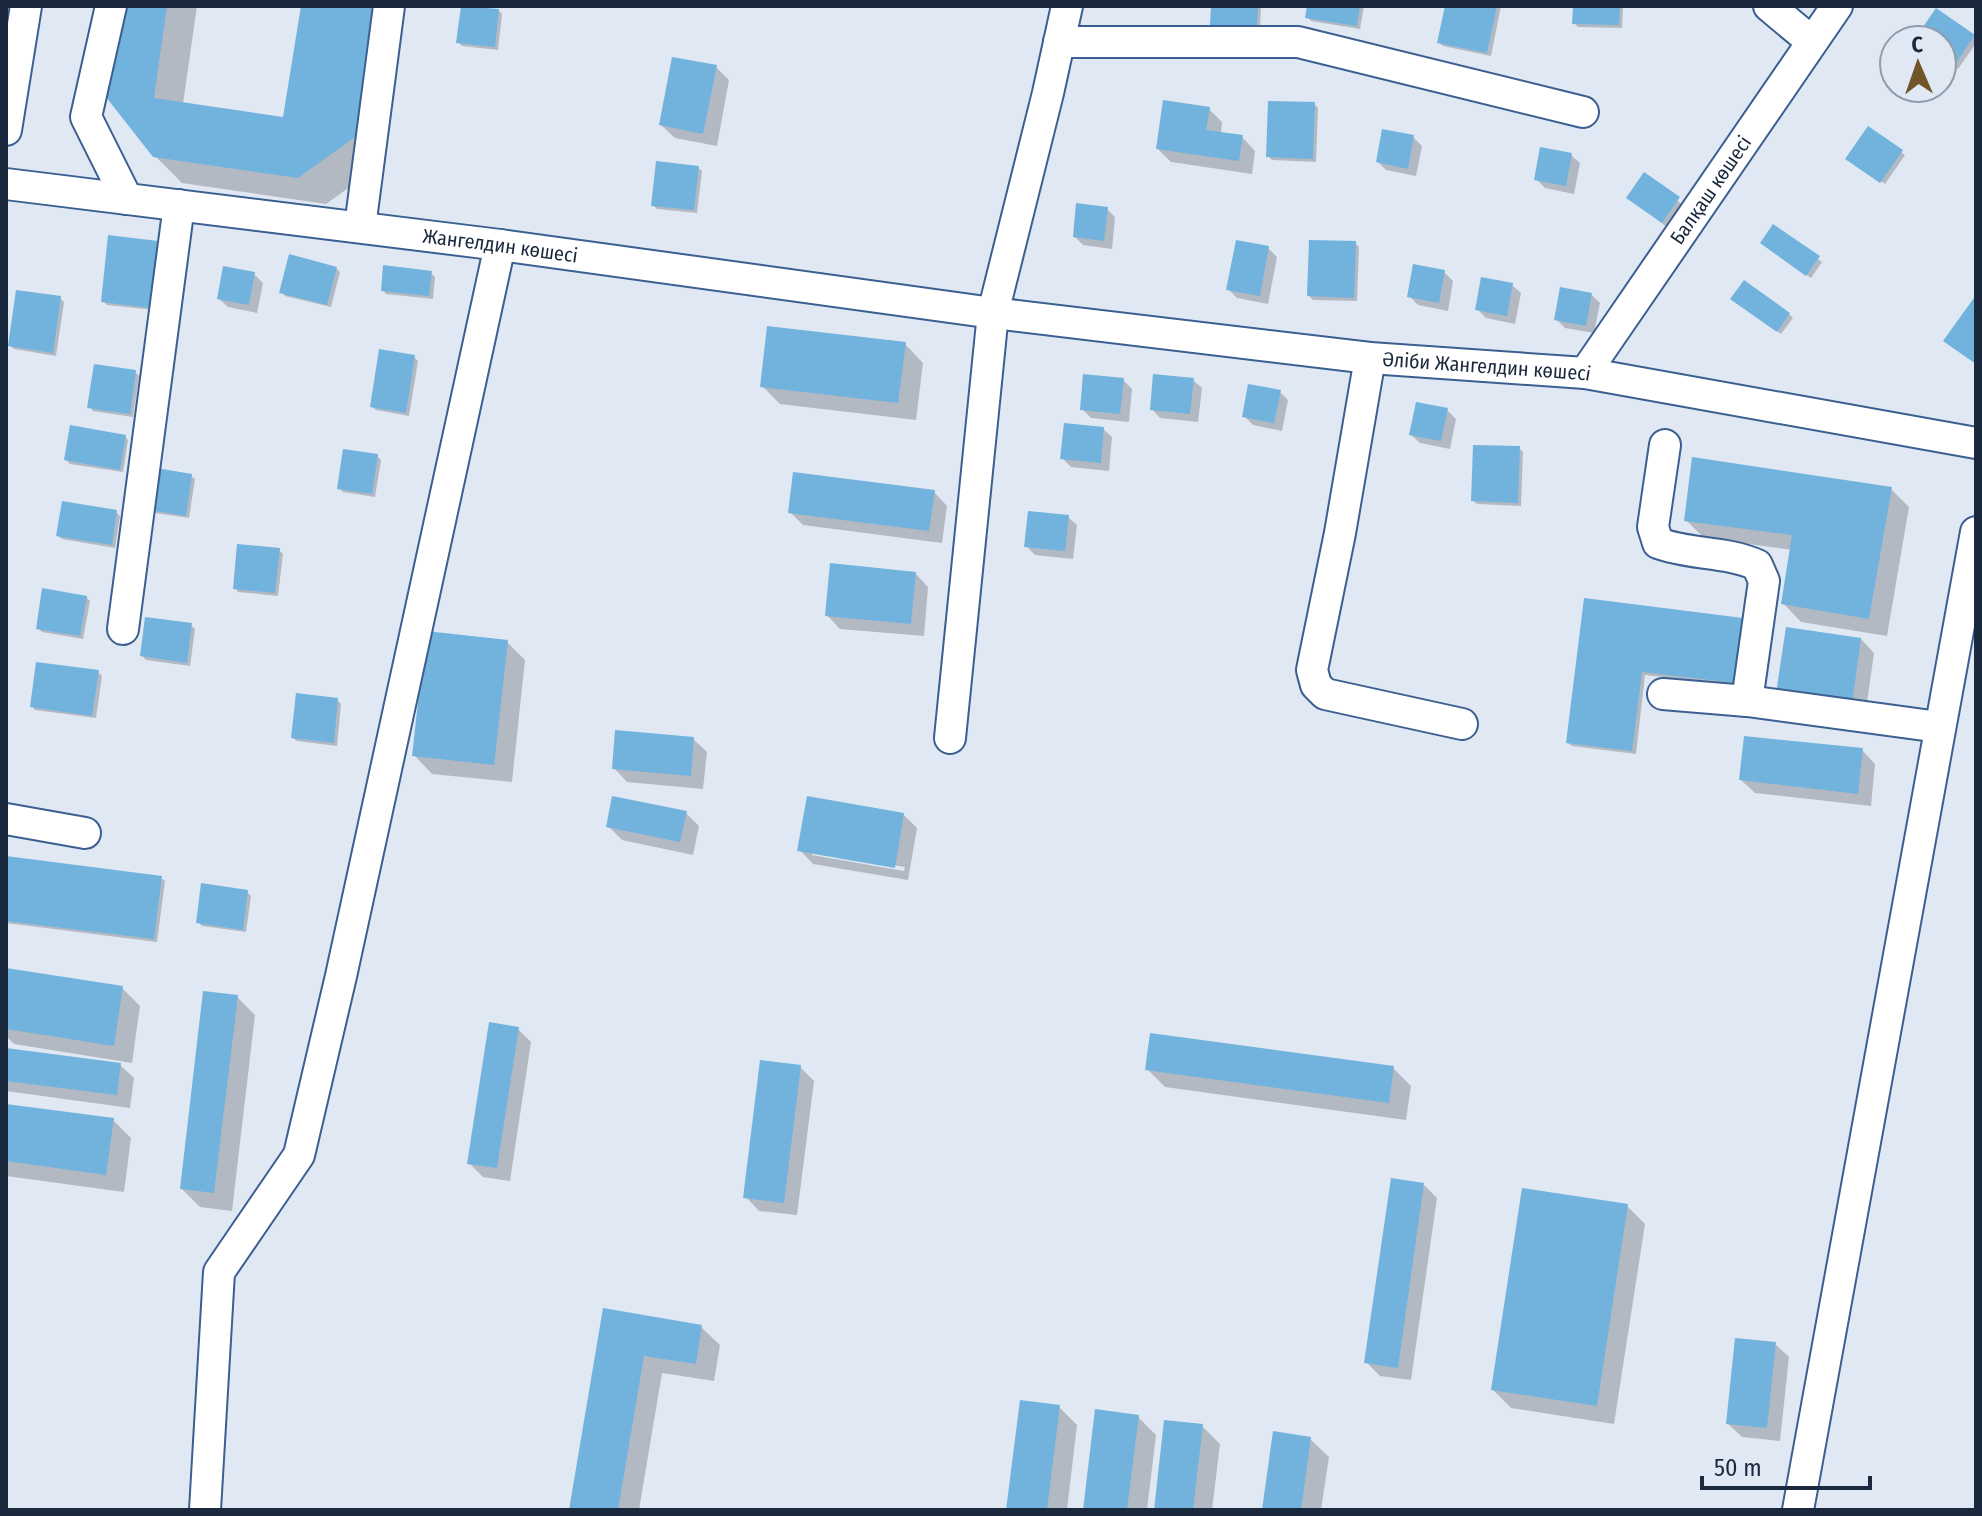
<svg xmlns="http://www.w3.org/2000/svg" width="1982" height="1516" font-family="'Fira Sans Condensed',sans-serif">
  <rect width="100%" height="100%" fill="#e0e8f4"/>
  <g fill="#0003" fill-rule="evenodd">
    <path d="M6,6H34L6,124Z"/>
    <path d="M122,6H197L183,104L285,120L303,6H374L399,31L382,164L326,204L182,183L154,155Z"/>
    <path d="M463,6L498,10L502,14L498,50L462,46L458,42Z"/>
    <path d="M1213,6H1261L1260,29L1216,28L1212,24Z"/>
    <path d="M1309,6H1364L1360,29L1311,21L1307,17Z"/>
    <path d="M1447,6H1501L1491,56L1443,46L1439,42Z"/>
    <path d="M1575,6H1623L1622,28L1578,27L1574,23Z"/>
    <path d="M1937,11L1976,39V43L1958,69L1942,58V40H1918Z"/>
    <path d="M716,67L729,80L717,146L675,138L661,125Z"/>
    <path d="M1314,104L1318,108L1316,162L1272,160L1268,156Z"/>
    <path d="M1209,109L1222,122L1221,134L1242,137L1255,151L1252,174L1171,162L1158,149Z"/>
    <path d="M1413,137L1422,146L1416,176L1386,170L1378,162Z"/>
    <path d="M1901,152L1905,155L1885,184L1848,159Z"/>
    <path d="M1571,155L1580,163L1574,194L1545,188L1536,179Z"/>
    <path d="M698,168L702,171L697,213L657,209L653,205Z"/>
    <path d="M1644,175L1687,208L1671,230L1628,198Z"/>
    <path d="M1107,209L1115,217L1112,249L1083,245L1075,237Z"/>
    <path d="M1774,227L1822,262L1811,278L1766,247Z"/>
    <path d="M157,242L161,246L154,310L107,305L103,301Z"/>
    <path d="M1355,243L1359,247L1357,301L1313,300L1309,296Z"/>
    <path d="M1268,248L1277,257L1268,304L1237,298L1228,289Z"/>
    <path d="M336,268L340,272L331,307L285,296L282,292Z"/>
    <path d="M1444,272L1453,281L1448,311L1418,305L1409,296Z"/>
    <path d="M431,273L435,277L433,299L386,294L383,290Z"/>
    <path d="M254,274L263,283L257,313L228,307L219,299Z"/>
    <path d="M1512,285L1521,293L1515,324L1486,318L1477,309Z"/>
    <path d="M1592,295L1600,303L1594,333L1565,328L1556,319Z"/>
    <path d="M60,298L64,302L56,356L14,349L10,346Z"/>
    <path d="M1736,303L1789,314L1793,318L1781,334Z"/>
    <path d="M905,344L923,363L916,420L780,404L762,386Z"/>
    <path d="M414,357L418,361L409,416L376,410L372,407Z"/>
    <path d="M135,372L139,376L133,417L93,411L90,407Z"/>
    <path d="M1123,380L1132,389L1129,422L1091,418L1082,409Z"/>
    <path d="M1193,380L1202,388L1198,422L1160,418L1152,409Z"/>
    <path d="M1280,392L1288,400L1282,431L1253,425L1244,416Z"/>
    <path d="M1447,410L1456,419L1450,449L1420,443L1411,435Z"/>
    <path d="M1103,429L1112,437L1109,471L1071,467L1062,458Z"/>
    <path d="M125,436L128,440L123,472L70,464L66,460Z"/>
    <path d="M1519,448L1523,452L1521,506L1477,504L1473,501Z"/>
    <path d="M377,456L381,460L375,497L343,492L339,488Z"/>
    <path d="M191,476L195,479L189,518L155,513L151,509Z"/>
    <path d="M1891,489L1909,507L1887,636L1801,622L1783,603L1792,550L1704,538L1686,520Z"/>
    <path d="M934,492L947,506L942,543L803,525L790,512Z"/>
    <path d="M116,512L120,516L115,548L62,539L58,536Z"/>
    <path d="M1068,517L1077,525L1073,559L1035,555L1026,546Z"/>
    <path d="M279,550L283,554L278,596L238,592L235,588Z"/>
    <path d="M915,573L928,587L924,636L840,629L827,615Z"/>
    <path d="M86,597L90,601L83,639L42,632L38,628Z"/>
    <path d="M1586,601L1742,620L1746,623L1738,686L1645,675L1636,754L1572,746L1568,743Z"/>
    <path d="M191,625L195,629L190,666L146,660L142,656Z"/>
    <path d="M1861,639L1874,653L1864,724L1791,713Z"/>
    <path d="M507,642L525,660L512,782L432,774L414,755Z"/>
    <path d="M98,672L102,676L96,718L35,710L32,706Z"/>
    <path d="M337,700L341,704L337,746L297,741L293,738Z"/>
    <path d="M693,739L707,752L703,789L627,782L614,768Z"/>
    <path d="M1862,750L1875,764L1871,806L1755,793L1741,780Z"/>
    <path d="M686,813L699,826L693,855L622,840L608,826Z"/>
    <path d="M903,814L917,828L908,880L813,864L800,850ZM812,851L905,867L904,871L812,855Z"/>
    <path d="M6,858L161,878L165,881L157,942L6,923Z"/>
    <path d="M247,892L251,896L246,932L202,926L198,922Z"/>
    <path d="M6,970L122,988L140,1006L132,1063L14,1044L6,1036Z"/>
    <path d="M237,997L255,1015L232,1211L200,1207L182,1189Z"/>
    <path d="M518,1029L531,1042L510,1181L483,1177L469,1163Z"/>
    <path d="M6,1050L120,1065L134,1078L130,1108L6,1091Z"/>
    <path d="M800,1067L814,1081L797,1215L759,1211L746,1197Z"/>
    <path d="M1393,1068L1411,1086L1406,1120L1165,1087L1147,1069Z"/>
    <path d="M6,1106L113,1120L131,1138L124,1192L6,1176Z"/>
    <path d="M1424,1185L1437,1198L1411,1380L1380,1376L1366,1362Z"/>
    <path d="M1627,1206L1645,1224L1614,1424L1511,1408L1493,1390Z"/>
    <path d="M605,1311L701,1327L720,1345L714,1381L662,1373L639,1510H571Z"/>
    <path d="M1775,1344L1789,1357L1780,1441L1742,1437L1728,1424Z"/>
    <path d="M1059,1407L1077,1425L1067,1510H1008Z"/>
    <path d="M1138,1417L1156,1435L1147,1510H1085Z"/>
    <path d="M1202,1426L1220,1444L1212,1510H1156Z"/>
    <path d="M1310,1439L1329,1457L1321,1510H1264Z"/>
  </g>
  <g fill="#71b3dc">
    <path d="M120,6H167L154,98L283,117L301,6H372L355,137L298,178L153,157L106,97Z"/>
    <path d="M461,6L499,9L495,47L456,43Z"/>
    <path d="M1211,6H1258L1257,26L1210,25Z"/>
    <path d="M1307,6H1360L1357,26L1305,18Z"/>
    <path d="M1445,6H1497L1487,53L1437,43Z"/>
    <path d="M1573,6H1620L1619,25L1572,24Z"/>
    <path d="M1936,8L1975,35L1953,67L1942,59V40H1914Z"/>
    <path d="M672,57L717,65L703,134L659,125Z"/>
    <path d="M1163,100L1210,107L1206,130L1243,135L1239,161L1156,149Z"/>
    <path d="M1268,101L1315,102L1313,159L1266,157Z"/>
    <path d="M1868,126L1903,150L1880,183L1845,159Z"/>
    <path d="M1382,129L1414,135L1408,169L1376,162Z"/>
    <path d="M1540,147L1572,153L1566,186L1534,180Z"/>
    <path d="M656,161L699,166L694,210L651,206Z"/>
    <path d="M1644,172L1680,197L1662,223L1626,198Z"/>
    <path d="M1076,203L1108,207L1104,241L1073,237Z"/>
    <path d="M1773,224L1820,256L1806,276L1760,243Z"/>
    <path d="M108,235L158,241L151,308L101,302Z"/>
    <path d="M1236,240L1269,246L1260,296L1226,290Z"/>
    <path d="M1309,240L1356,241L1354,298L1307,296Z"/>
    <path d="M289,254L337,267L327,305L279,293Z"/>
    <path d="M1413,264L1445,270L1439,303L1407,297Z"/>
    <path d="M383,265L432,271L429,296L381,291Z"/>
    <path d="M223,266L255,272L249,305L217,299Z"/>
    <path d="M1481,277L1513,283L1507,316L1475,310Z"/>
    <path d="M1744,280L1790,313L1777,332L1730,299Z"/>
    <path d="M1560,287L1592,293L1586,326L1554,320Z"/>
    <path d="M16,290L61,296L53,353L8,346Z"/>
    <path d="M1976,295V364L1943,341Z"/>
    <path d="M767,326L906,342L898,403L760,387Z"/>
    <path d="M379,349L415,355L406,413L370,407Z"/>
    <path d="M94,364L136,370L130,414L87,408Z"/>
    <path d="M1083,374L1124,378L1120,414L1080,410Z"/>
    <path d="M1153,374L1194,378L1190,414L1150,410Z"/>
    <path d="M1248,384L1281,390L1274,423L1242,417Z"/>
    <path d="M1416,402L1448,408L1441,441L1409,435Z"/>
    <path d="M1064,423L1104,427L1101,463L1060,459Z"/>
    <path d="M70,425L126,435L120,470L64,460Z"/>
    <path d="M1473,445L1520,446L1518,503L1471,501Z"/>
    <path d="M343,449L378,454L372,494L337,489Z"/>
    <path d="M1692,457L1892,487L1869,619L1781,604L1792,535L1684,521Z"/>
    <path d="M156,468L192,474L186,516L149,510Z"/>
    <path d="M793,472L935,490L929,531L788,513Z"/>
    <path d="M62,501L117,510L112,545L56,536Z"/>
    <path d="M1028,511L1069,515L1065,551L1024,547Z"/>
    <path d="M237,544L280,548L275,593L233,589Z"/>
    <path d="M830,563L916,572L911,624L825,616Z"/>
    <path d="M42,588L87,596L80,636L36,629Z"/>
    <path d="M1584,598L1743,618L1735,683L1642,672L1632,751L1566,743Z"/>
    <path d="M145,617L192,623L187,663L140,656Z"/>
    <path d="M1786,627L1861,638L1851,711L1775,700Z"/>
    <path d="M426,631L508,640L494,765L412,756Z"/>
    <path d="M36,662L99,670L92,716L30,707Z"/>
    <path d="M296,693L338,698L334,743L291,738Z"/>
    <path d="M615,730L694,737L691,776L612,769Z"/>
    <path d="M1744,736L1863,748L1858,794L1739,780Z"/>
    <path d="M612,796L687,811L680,842L606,827Z"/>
    <path d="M807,796L904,813L895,868L797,851Z"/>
    <path d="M6,856L162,876L154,939L6,921Z"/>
    <path d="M201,883L248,890L243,930L196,923Z"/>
    <path d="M6,968L123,986L114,1046L6,1029Z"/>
    <path d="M203,991L238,995L214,1193L180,1189Z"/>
    <path d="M489,1022L519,1027L497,1168L467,1164Z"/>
    <path d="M1150,1033L1394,1066L1389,1103L1145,1070Z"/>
    <path d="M6,1048L121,1063L117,1095L6,1081Z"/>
    <path d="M760,1060L801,1065L784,1203L743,1198Z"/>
    <path d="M6,1104L114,1118L106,1175L6,1161Z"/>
    <path d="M1391,1178L1424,1183L1398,1368L1364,1363Z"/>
    <path d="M1522,1188L1628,1204L1597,1406L1491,1390Z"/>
    <path d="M603,1308L702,1325L696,1364L644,1356L618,1510H569Z"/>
    <path d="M1735,1338L1776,1342L1767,1428L1726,1424Z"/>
    <path d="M1020,1400L1060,1405L1047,1510H1006Z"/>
    <path d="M1095,1409L1139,1415L1127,1510H1083Z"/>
    <path d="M1164,1420L1203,1424L1193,1510H1154Z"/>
    <path d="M1273,1431L1311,1437L1301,1510H1262Z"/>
  </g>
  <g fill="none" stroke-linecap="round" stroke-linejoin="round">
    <defs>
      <g id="minor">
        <path d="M111,6L86,117L127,199"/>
        <path d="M1769,6L1811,41"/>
        <path d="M1059,42H1298L1583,112"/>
        <path d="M6,130L26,6"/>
        <path id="s1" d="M6,184L500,245L993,313L1370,358L1585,373L1976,443"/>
        <path d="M360,227L389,6"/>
        <path d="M1370,358L1340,533L1312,670L1316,685L1325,694L1462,724"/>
        <path id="s2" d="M1585,373L1837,6"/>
        <path d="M1665,445L1653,527L1658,543C1690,555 1726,551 1757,565L1764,581L1747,701"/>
        <path d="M123,629L179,205"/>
        <path d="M1663,694L1747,701L1939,727"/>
        <path d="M950,738L993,313L1048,93L1067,6"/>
        <path d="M6,819L85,833"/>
        <path d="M205,1510L219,1272L299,1155L341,976L500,245"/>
        <path d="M1798,1510L1976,532"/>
      </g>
    </defs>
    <use href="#minor" stroke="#3b5f90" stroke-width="34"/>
    <use href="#minor" stroke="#fff" stroke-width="30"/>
  </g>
  <g text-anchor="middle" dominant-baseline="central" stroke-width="8" stroke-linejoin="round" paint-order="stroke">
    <g font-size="20" fill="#1a293e" stroke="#e0e8f4">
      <text stroke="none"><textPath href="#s2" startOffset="222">Балқаш көшесі</textPath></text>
      <text stroke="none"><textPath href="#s1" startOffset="498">Жангелдин көшесі</textPath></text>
      <text stroke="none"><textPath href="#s1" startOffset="1492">Әліби Жангелдин көшесі</textPath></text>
    </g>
  </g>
  <rect width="1982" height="1516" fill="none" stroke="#1a293e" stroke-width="16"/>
  <g transform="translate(1918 64) rotate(358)"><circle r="38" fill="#e0e8f4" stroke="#919cab" stroke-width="2"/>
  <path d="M0-6L14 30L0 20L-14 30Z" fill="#715528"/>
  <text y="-12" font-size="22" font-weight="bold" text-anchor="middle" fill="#1a293e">С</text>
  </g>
  <path d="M1702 1476v12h168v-12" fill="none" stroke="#1a293e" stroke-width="4"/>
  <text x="1714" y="1476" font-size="24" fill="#1a293e" stroke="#e0e8f4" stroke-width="6" paint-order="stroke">50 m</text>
</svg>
